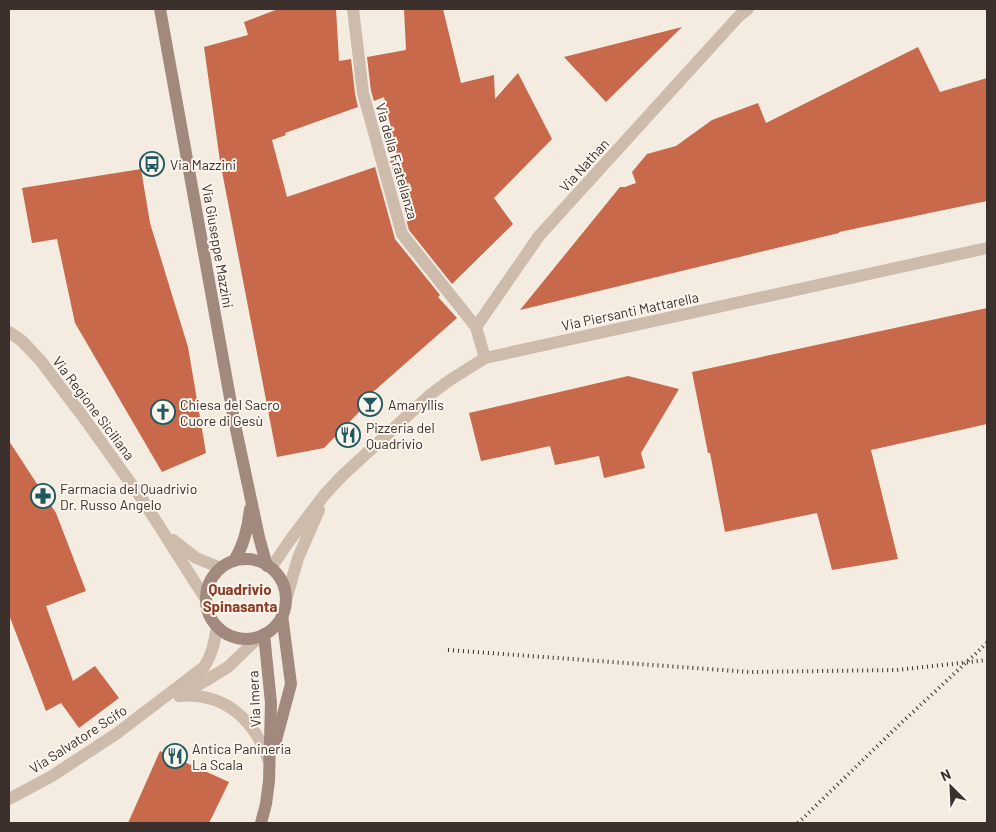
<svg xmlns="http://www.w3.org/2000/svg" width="996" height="832" font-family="Barlow,sans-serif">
  <rect width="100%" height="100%" fill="#f4ebe1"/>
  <g fill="#c8694b">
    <path d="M278,9H336L339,61L351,59L355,94L358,107L285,133L286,135L272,140L287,197L375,167L395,239L440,295L438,297L457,318L357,406L362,409L324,448L277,457L220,161L204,47L248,35L244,22Z"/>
    <path d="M404,9H443L461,83L494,75L495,99L518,73L552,139L494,198L513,224L452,284L409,230L390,161L398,159L384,97L374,101L371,91L367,57L406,50Z"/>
    <path d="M682,27L606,102L564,57Z"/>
    <path d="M918,47L940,92L987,78V201L839,232V233L520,310L620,187H625L636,183L632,172L647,154L676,146L712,120L758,103L766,123Z"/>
    <path d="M141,169L150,223L188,347L206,453L162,472L75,323L57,239L32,243L22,188Z"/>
    <path d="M987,308V424L871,450L898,559L832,570L817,513L725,532L710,453H708L692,372Z"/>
    <path d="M628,376L679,389L641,453L645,468L604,478L599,456L555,465L550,446L481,461L469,413Z"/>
    <path d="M9,441L56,513L86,591L46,606L73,681L95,666L119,698L79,728L61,703L46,711L9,615Z"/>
    <path d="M160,751L229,782L209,823H128Z"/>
  </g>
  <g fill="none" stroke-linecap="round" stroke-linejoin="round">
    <g stroke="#cdbbac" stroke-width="12">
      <path d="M353,9L363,93L402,234L476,327"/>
      <path d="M9,332L22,341L40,360L84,418L142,499L205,598"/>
      <path d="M485,358L476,327L539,236L698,61L739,16L748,9"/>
      <path d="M173,540L196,558L221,568"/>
      <path d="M271,568L290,540L325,494L343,475L431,394L450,380L485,358L987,248"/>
      <path d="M286,600L298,558L319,510"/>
      <path d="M179,696C184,696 189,695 194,696C233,698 258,728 269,762"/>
      <path d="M180,696L228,667L260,636"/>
      <path d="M9,799L52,776L116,734L204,667C213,653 214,643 217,627"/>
    </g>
    <g stroke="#a18a7d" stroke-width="12">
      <path d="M160,9L234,420L259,537L267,566"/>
      <circle cx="246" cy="599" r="40"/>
      <path d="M234,561C244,545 248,528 250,509"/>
      <path d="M275,744L291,684L282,615"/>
      <path d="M261,823L266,804L269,781L271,703L264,634"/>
    </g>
    <g stroke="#3b302b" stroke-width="4" stroke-dasharray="1 4" stroke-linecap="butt">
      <path d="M448,650L749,672L897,670L987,660"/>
      <path d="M798,823L897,727L987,643"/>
    </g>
  </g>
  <defs>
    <symbol id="bus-ring" viewBox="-11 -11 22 22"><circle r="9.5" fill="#fbf5ee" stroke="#1f5a5e" stroke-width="1.5"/><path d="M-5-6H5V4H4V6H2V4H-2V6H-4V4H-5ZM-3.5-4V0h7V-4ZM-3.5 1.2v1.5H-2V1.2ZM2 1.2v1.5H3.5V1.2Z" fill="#1f5a5e"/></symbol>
    <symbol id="bar-ring" viewBox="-11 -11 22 22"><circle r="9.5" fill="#fbf5ee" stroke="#1f5a5e" stroke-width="1.5"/><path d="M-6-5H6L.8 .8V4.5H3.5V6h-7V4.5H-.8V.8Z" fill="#1f5a5e"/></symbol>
    <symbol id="church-ring" viewBox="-11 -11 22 22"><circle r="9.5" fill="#fbf5ee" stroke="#1f5a5e" stroke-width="1.5"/><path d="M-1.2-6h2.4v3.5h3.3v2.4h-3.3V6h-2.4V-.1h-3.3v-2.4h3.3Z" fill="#1f5a5e"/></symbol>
    <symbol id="restaurant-ring" viewBox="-11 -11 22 22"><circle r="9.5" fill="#fbf5ee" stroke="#1f5a5e" stroke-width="1.5"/><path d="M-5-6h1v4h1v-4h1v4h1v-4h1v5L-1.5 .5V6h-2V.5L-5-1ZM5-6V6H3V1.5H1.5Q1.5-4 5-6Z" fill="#1f5a5e"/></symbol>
    <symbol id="pharmacy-ring" viewBox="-11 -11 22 22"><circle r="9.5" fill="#fbf5ee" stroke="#1f5a5e" stroke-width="1.5"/><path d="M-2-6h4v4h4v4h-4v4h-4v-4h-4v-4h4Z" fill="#1f5a5e"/></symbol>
  </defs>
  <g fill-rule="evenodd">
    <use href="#bus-ring" x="138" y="150" width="28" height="28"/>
    <use href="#bar-ring" x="356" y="390" width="28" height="28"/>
    <use href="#church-ring" x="149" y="398" width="28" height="28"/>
    <use href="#restaurant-ring" x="334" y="421" width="28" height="28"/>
    <use href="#pharmacy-ring" x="29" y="482" width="28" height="28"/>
    <use href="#restaurant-ring" x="161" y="742" width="28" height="28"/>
  </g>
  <g text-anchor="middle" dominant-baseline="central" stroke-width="4" stroke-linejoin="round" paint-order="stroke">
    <g font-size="14" fill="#3b302b" stroke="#fbf5ee">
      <text transform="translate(397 161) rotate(74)">Via della Fratellanza</text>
      <text transform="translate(584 165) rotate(-48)">Via Nathan</text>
      <text transform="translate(218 246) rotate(80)">Via Giuseppe Mazzini</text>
      <text transform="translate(630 311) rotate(-12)">Via Piersanti Mattarella</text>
      <text transform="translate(94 408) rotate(53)">Via Regione Siciliana</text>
      <text transform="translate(254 699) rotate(-93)">Via Imera</text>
      <text transform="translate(78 739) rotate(-33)">Via Salvatore Scifo</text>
    </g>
    <g font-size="14" fill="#3b302b" stroke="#fbf5ee" text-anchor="start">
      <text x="170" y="164">Via Mazzini</text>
      <text x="180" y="404">Chiesa del Sacro<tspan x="180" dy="16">Cuore di Gesù</tspan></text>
      <text x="388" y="404">Amaryllis</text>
      <text x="366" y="427">Pizzeria del<tspan x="366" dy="16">Quadrivio</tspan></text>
      <text x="60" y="488">Farmacia del Quadrivio<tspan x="60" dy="16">Dr. Russo Angelo</tspan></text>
      <text x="192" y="748">Antica Panineria<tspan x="192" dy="16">La Scala</tspan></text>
    </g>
    <g font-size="15" font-weight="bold" fill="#8c3b22" stroke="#fbf5ee">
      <text x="240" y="589">Quadrivio<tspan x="240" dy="17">Spinasanta</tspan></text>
    </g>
  </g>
  <rect width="996" height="832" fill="none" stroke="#3b302b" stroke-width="20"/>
  <g transform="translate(951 787) rotate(336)" stroke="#fbf5ee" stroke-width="4" paint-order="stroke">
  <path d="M0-4L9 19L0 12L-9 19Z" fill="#3b302b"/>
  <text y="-8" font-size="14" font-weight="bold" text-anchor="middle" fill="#3b302b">N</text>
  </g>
</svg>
